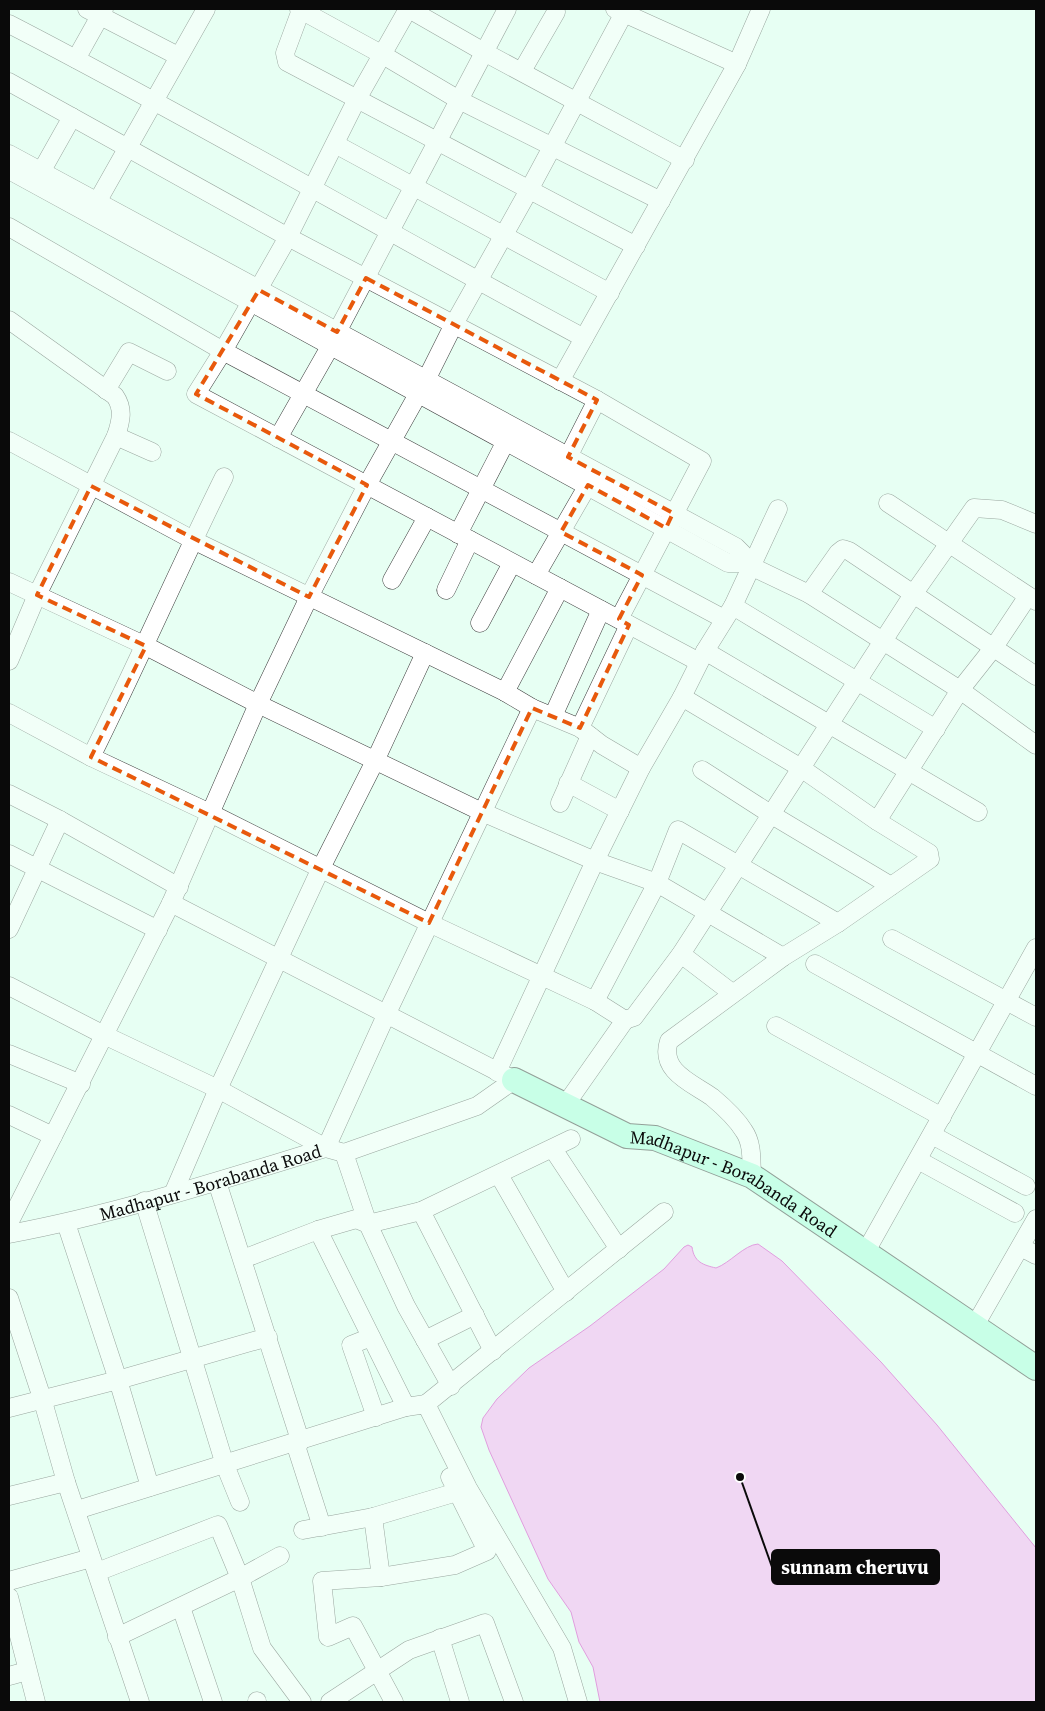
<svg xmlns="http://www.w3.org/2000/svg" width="1045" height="1711" font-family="'Source Serif 4',serif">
  <rect width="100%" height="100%" fill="#e7fff3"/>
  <path fill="#fba7f4" stroke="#d728c6" d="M758,1244L782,1261L881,1362L937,1425L1036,1548V1702H600L593,1667L579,1642L571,1612L548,1579L489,1450L481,1427L483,1418L497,1399L529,1368L590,1326L664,1269L684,1247L688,1245L692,1247C694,1262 703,1265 716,1268C730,1263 744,1245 758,1244Z"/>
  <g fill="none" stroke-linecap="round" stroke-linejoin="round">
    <defs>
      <g id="street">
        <path d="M87,9L178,56"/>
        <path d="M299,9L383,55L459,100L661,201"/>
        <path d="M408,9L357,99L288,237L223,351L196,394L699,662"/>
        <path d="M409,9L484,52L685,160"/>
        <path d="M615,9L737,64"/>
        <path d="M301,10L285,53L287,62L636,246"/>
        <path d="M9,24C203,124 391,235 584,338"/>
        <path d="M76,59L104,9"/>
        <path d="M522,71L556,12"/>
        <path d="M9,82L288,237L597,400L702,461L619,619"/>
        <path d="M335,144L610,293"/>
        <path d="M9,154L736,547L743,554L744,563"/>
        <path d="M9,170L728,563H744L809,594L960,690L877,821"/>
        <path d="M41,172L72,117"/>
        <path d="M92,211L206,9"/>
        <path d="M9,227L223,351L724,619"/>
        <path d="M9,320L115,396C124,409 121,421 116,436L37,595L9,661"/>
        <path d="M337,332L507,9"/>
        <path d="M560,381L737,64L761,9"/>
        <path d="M106,390L129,352L167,371"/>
        <path d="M116,436L152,452"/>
        <path d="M278,438L331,345"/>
        <path d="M9,441L193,540L505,692L532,708L580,728L602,745L641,768"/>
        <path d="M568,457L597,400"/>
        <path d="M888,503L1036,601"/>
        <path d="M458,534L506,441"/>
        <path d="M536,575L588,485"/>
        <path d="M392,580L427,517"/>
        <path d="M9,582L146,646L258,704L482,812L595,861L657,883L783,957"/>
        <path d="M446,590L470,540"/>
        <path d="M809,594L838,553L843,549L849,551L1036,676"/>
        <path d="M1028,596L994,647L960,690L1036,745"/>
        <path d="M733,606L936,729"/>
        <path d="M480,623L512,563"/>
        <path d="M705,651L978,812"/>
        <path d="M505,692L560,588"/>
        <path d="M682,697L801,768L877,821L929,853L930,859L838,923L783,957L669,1041C659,1071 692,1083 712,1097C724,1107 736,1118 744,1131C753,1144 751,1161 752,1176"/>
        <path d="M9,713L91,757L212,814L429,923L595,1001L625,1020L566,1104"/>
        <path d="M553,716L601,610"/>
        <path d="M580,728L629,625"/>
        <path d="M91,757C137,665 178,570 224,477"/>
        <path d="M702,770L772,815L891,886"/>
        <path d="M568,783L620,811"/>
        <path d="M9,794L60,820L179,887"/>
        <path d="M560,803L590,736"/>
        <path d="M9,854L158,930"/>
        <path d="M9,929L60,820"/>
        <path d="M892,939L1036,1017"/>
        <path d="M681,954L732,993"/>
        <path d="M815,964L1036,1086"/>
        <path d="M9,986L104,1035L218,1089L326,1148L387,1013L532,708"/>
        <path d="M595,1001L657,883L678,830L838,923"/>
        <path d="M625,1020L634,1017L681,954L914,593L974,508L1002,510L1036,524"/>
        <path d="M776,1026L942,1117"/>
        <path d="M9,1054L81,1084"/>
        <path d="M497,1072L595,861L641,768L682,697L705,651L733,606L778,509"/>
        <path d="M9,1115L53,1136"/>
        <path d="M932,1135L1026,1186"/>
        <path d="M553,1149L619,1249"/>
        <path d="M344,1153L368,1224L406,1306L451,1386"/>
        <path d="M918,1160L1015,1213"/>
        <path d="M499,1175L566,1292"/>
        <path d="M217,1182L300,1440L297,1449L322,1527"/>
        <path d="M173,1194L218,1089L320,870L375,761L425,653"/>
        <path d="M144,1201L225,1465L240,1502"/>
        <path d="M421,1211L493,1351"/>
        <path d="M9,1223L171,903L258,704L309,597L367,485L426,380L454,324L529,190L624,13"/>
        <path d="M66,1223L118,1380L150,1487"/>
        <path d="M318,1230L406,1407"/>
        <path id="s1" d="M9,1234C116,1214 222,1180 326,1148L344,1153L477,1106L514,1080L171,903"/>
        <path d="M1021,1247L1036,1255"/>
        <path d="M865,1253L1036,948"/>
        <path d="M243,1259L318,1230L356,1219L368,1224L421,1211L571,1139"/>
        <path d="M9,1298L42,1398L66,1482L140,1702"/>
        <path d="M974,1327L1036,1219"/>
        <path d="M371,1337L351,1345L376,1417"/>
        <path d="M425,1340L475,1315"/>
        <path d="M426,1404L664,1212"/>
        <path d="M9,1408L118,1380L268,1337"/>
        <path d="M9,1496L66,1482"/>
        <path d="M77,1510L406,1407L426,1404L468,1488L562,1648L578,1702"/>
        <path d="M373,1517L381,1577"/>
        <path d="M303,1530L373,1517L457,1492"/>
        <path d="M97,1572L218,1525L240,1578L280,1556"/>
        <path d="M9,1581L91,1558"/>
        <path d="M9,1597L36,1702"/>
        <path d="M181,1607L213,1702"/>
        <path d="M117,1637L240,1578L262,1648L302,1702"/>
        <path d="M440,1638L460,1702"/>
        <path d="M9,1676L27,1671"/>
        <path d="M257,1701V1702"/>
        <path d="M330,1702L409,1650L485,1623L514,1702"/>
        <path d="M394,1702L353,1626L328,1637L322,1581L381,1577L455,1565L487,1551L450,1477"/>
      </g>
      <g id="secondary">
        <path id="s2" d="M514,1080L627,1136L655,1138L752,1176L1036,1368"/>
      </g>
    </defs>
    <use href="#street" stroke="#3d3d3d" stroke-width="19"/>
    <use href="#secondary" stroke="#2c2c2c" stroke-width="26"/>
    <use href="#street" stroke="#fff" stroke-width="18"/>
    <use href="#secondary" stroke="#a2ffd9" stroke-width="24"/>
  </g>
  <path d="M0 0H1045V1711H0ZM366,278L597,400L568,457L673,513L666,528L588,485L561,532L642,575L619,619L629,625L580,728L532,708L429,923L91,757L146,646L37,595L91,486L309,597L367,485L196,394L259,290L337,332Z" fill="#e7fff3" fill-opacity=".55" fill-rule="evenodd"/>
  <path fill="none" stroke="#e8590c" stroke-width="4" stroke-dasharray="10 6" stroke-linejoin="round" d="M366,278L597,400L568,457L673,513L666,528L588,485L561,532L642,575L619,619L629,625L580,728L532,708L429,923L91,757L146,646L37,595L91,486L309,597L367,485L196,394L259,290L337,332Z"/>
  <g text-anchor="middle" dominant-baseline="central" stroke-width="5" stroke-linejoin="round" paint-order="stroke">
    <g font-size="18" fill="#0a0a0a" stroke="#fff">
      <text stroke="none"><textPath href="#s1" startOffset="208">Madhapur - Borabanda Road</textPath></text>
      <text stroke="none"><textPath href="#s2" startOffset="244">Madhapur - Borabanda Road</textPath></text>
    </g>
  </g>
  <path fill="none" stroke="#0a0a0a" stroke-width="2" d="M740 1477L772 1567"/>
  <circle fill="#0a0a0a" stroke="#fff" stroke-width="2" cx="740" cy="1477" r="5"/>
  <rect fill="#0a0a0a" stroke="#0a0a0a" stroke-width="2" x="772" y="1550" width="167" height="34" rx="5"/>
  <g font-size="19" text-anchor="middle" font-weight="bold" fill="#fff">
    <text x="855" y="1574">sunnam cheruvu</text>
  </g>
  <rect width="1045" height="1711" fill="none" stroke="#0a0a0a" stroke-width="20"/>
</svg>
